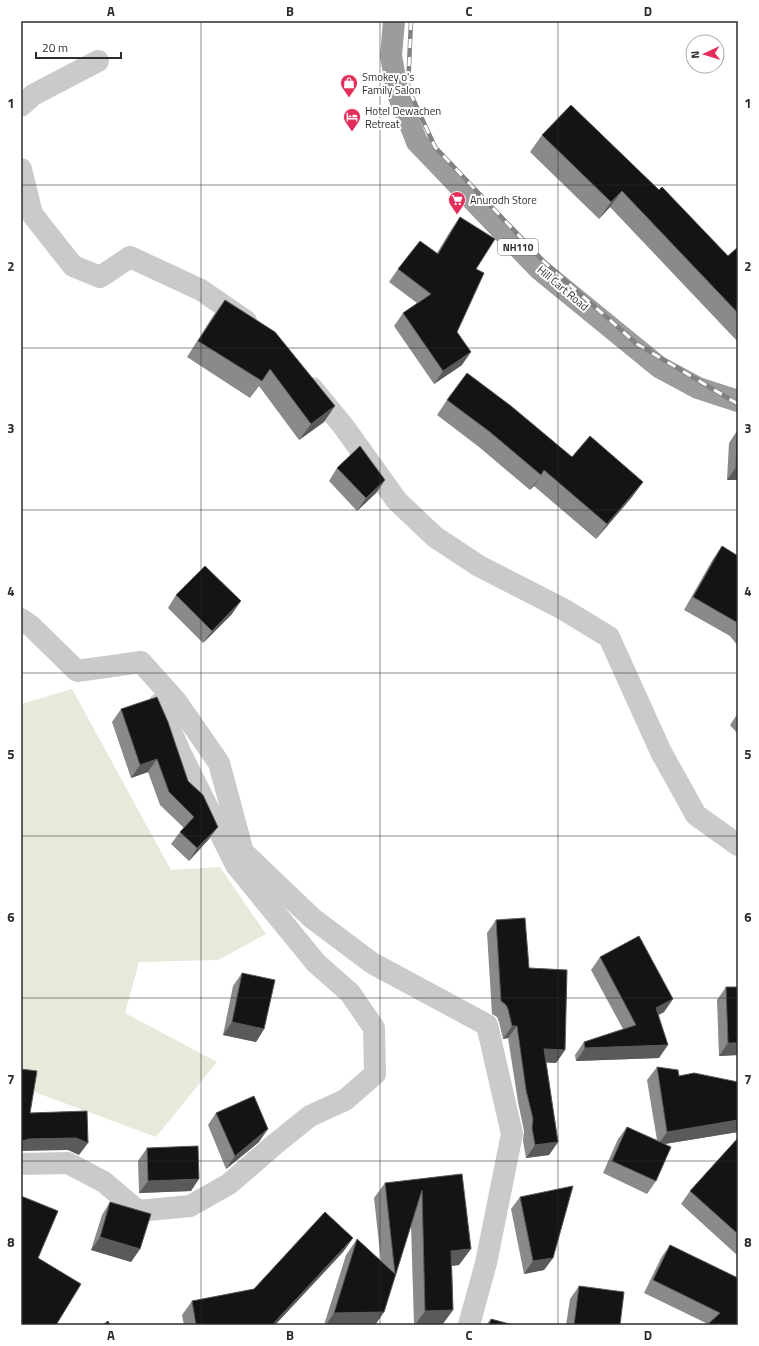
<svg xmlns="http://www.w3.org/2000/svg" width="759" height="1346" font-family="'Titillium Web',sans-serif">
  <rect width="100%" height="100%" fill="#fff"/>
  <path fill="#e5eada" d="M72,689L171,870L220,867L266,934L218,960L139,962L125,1013L217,1062L156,1137L21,1087V744L22,743L21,704Z"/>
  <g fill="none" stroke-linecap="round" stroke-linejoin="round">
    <g stroke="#cacaca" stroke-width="22">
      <path d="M21,106L33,95L98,61"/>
      <path d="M21,169L32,214L73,266L100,277L130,257L201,290L246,321"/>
      <path d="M312,388L344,427L397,501L435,537L479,566L563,609L609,637L661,752L696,815L738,845"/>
      <path d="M21,619L31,626L77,671L141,662L176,701L219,763L243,852L312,918L372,963L487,1025L512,1134L486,1263L469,1325"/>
      <path d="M21,1164L68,1163L104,1182L138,1211L190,1206L229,1184L274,1145L310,1116L345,1100L375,1074L374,1028L350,993L316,963L236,865L180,752L159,704"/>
    </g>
    <path stroke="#9c9c9c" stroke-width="22" d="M394,21L391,56L398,94L417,142L539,269L659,367L698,388L738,401"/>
    <defs>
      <path id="rail" d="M411,21L408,88L435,147L543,261L637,344L738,404"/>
    </defs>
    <use href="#rail" stroke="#828282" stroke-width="4.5"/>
    <use href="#rail" stroke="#fff" stroke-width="3" stroke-dasharray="9" stroke-linecap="butt"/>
  </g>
  <g fill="#8a8a8a">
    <path d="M542,135L728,256L738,247V342L610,207L599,219L530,152Z"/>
    <path d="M460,217L476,269L457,332L462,365L434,384L394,326L403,313L417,303L389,282L398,269L437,253L451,230Z"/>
    <path d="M225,300L324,422L299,440L259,386L250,398L187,357L213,316Z"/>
    <path d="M447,400L572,457L643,482L632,497L596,539L534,486L530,490L479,447L437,415Z"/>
    <path d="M737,431H738V480H727L729,443Z"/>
    <path d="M337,468L385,480L376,493L357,511L329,481Z"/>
    <path d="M722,546L738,556V646L730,636L684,610L713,559Z"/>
    <path d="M176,595L232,614L203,643L168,608Z"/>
    <path d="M121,709L188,781L209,839L189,861L171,844L180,832L184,828L160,805L148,772L131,778L112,722Z"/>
    <path d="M738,713V734L730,725Z"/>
    <path d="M496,920L529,968L565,1050L556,1063L546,1062L558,1142L549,1155L526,1158L523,1141L524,1131L518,1102L508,1038L503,1039L499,1022L497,1017L492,1014L487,933Z"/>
    <path d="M600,957L673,999L664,1012L658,1015L659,1058L576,1061L575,1055L584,1042L623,1029L591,970Z"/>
    <path d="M242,973L264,1029L256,1042L223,1035L233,986Z"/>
    <path d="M726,987H738V1055L719,1056L717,1000Z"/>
    <path d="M657,1067L679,1076L738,1132L665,1144L656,1181L647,1194L603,1173L618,1139L627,1127L657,1140L647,1080Z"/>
    <path d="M216,1113L259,1142L226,1169L208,1125Z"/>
    <path d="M738,1138V1256L681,1204L690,1191Z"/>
    <path d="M147,1148L191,1191L139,1193L138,1161Z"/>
    <path d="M462,1174L459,1265L452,1266L453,1310L442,1325H414L411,1225L384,1312L375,1325H324L346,1255L357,1239L381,1261L374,1198L385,1183Z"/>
    <path d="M520,1197L553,1258L544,1270L524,1274L511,1209Z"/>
    <path d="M110,1202L140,1249L131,1262L91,1250L102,1215Z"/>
    <path d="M353,1238L343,1252L275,1325H184L182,1315L192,1301L254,1289Z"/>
    <path d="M670,1245L738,1325L708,1324L644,1293L661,1258Z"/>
    <path d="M579,1286L620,1325H566L570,1299Z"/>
    <path d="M491,1319L513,1325H486Z"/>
  </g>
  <g fill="#5a5a5a">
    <path d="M622,191L610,207L599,219L611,202Z"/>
    <path d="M471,352L462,365L434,384L443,371Z"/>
    <path d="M335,406L324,422L299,440L311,424Z"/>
    <path d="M736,467H738V480H727Z"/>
    <path d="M544,470L534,486L530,490L541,475Z"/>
    <path d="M385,480L376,493L357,511L366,498Z"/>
    <path d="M643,482L632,497L596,539L607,524Z"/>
    <path d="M241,601L232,614L203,643L212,631Z"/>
    <path d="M157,759L148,772L131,778L140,765Z"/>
    <path d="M218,827L209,839L189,861L197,848Z"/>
    <path d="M673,999L664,1012L647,1021L656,1008Z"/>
    <path d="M232,1022L264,1029L256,1042L223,1035Z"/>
    <path d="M512,1026H517L508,1038L503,1039Z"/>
    <path d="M728,1043H738V1055L719,1056Z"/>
    <path d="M668,1045L659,1058L576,1061L585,1048Z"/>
    <path d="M544,1049L565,1050L556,1063L535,1062Z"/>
    <path d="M738,1120V1132L658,1145L667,1132Z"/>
    <path d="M268,1129L259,1142L226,1169L235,1156Z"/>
    <path d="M76,1138L88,1143L79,1155L68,1150L21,1151V1143L23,1141L29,1139Z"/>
    <path d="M558,1142L549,1155L526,1158L535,1145Z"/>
    <path d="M199,1179L191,1191L139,1193L148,1181Z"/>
    <path d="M100,1237L140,1249L131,1262L91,1250Z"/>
    <path d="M353,1238L343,1252L275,1325H272Z"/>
    <path d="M471,1249L459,1265L440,1267L451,1251Z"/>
    <path d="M553,1258L544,1270L524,1274L533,1261Z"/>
    <path d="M453,1310L442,1325H415L425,1311Z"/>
    <path d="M384,1312L375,1325H326L334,1313Z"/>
  </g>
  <g fill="#141414" stroke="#5a5a5a">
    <path d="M571,105L659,190L662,187L728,256L738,247V313L622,191L611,202L542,135Z"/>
    <path d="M460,217L495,239L476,269L484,273L457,332L471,352L443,371L403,313L431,294L398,269L420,241L438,254Z"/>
    <path d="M225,300L275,332L335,406L311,424L270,369L262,381L198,341Z"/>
    <path d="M467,373L511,406L572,457L590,436L643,482L607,524L544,470L541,475L490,432L447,400Z"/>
    <path d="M737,431H738V467H736Z"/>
    <path d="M360,446L385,480L366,498L337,468Z"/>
    <path d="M722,546L738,556V623L693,597Z"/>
    <path d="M205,566L241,601L212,631L176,595Z"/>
    <path d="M157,697L168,722L188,781L203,795L218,827L197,848L180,832L194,817L169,792L157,759L140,765L121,709Z"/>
    <path d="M525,918L529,968L567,970L565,1050L544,1049L558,1142L535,1145L532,1128L533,1119L526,1090L517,1026H512L508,1009L506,1005L501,1001L496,920Z"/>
    <path d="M639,936L673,999L656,1008L668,1045L585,1048L584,1042L636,1025L600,957Z"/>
    <path d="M242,973L275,980L264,1029L232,1022Z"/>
    <path d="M726,987H738V1043H728Z"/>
    <path d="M657,1067L678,1070L679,1076L694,1073L738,1082V1120L667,1132Z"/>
    <path d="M21,1069L37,1071L30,1113L87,1111L88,1143L76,1138L29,1139L23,1141L21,1143Z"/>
    <path d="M254,1096L268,1129L235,1156L216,1113Z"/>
    <path d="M627,1127L671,1147L656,1181L612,1161Z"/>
    <path d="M738,1138V1234L690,1191Z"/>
    <path d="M198,1146L199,1179L148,1181L147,1148Z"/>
    <path d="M462,1174L471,1249L451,1251L453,1310L425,1311L422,1190L384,1312L334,1313L357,1239L395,1274L385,1183Z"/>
    <path d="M573,1186L553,1258L533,1261L520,1197Z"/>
    <path d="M21,1196L58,1211L38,1258L81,1284L56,1325H21Z"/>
    <path d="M110,1202L151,1214L140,1249L100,1237Z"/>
    <path d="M325,1212L353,1238L273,1324V1325H196L192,1301L254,1289Z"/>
    <path d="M670,1245L738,1278V1325H707L720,1313L653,1280Z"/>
    <path d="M579,1286L624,1292L620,1325H574Z"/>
    <path d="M491,1319L513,1325H489Z"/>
    <path d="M108,1321L110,1325H103Z"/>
  </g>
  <path fill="none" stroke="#2d2d2d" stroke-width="1" stroke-opacity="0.55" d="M201,21V1325M380,21V1325M558,21V1325M21,185H738M21,348H738M21,510H738M21,673H738M21,836H738M21,998H738M21,1161H738"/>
  <defs>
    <symbol id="shop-pin" viewBox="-11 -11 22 30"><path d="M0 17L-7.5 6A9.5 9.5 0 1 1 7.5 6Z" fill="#e32f5a" stroke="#fff"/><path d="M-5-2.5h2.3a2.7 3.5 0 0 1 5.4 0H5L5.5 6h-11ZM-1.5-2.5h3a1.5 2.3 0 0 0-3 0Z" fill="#fff"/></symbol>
    <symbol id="hotel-pin" viewBox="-11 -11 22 30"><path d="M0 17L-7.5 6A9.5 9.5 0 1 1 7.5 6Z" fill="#e32f5a" stroke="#fff"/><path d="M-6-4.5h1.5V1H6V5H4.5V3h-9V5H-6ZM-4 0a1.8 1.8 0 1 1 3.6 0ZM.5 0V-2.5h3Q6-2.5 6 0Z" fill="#fff"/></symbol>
    <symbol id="supermarket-pin" viewBox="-11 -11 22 30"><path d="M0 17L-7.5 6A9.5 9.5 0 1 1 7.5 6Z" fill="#e32f5a" stroke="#fff"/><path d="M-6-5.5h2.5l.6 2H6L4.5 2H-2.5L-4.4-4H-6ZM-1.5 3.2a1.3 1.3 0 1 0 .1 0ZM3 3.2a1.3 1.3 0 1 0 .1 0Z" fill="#fff"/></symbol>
  </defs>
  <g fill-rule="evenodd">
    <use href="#shop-pin" x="339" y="73" width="20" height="27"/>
    <use href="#hotel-pin" x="342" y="107" width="20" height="27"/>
    <use href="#supermarket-pin" x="447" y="190" width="20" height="27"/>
  </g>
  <g text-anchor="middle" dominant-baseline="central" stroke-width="4" stroke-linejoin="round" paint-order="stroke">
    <rect fill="#fff" stroke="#6c6c6c" stroke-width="1" x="498" y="239" width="40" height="16" rx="3"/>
    <g font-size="10" font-weight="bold" fill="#2d2d2d">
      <text x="518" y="247">NH110</text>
    </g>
    <g font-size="11" fill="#2d2d2d" stroke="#fff" text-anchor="start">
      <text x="362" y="77">Smokey o's<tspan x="362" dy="13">Family Salon</tspan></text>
      <text x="365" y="111">Hotel Dewachen<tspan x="365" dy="13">Retreat</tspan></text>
      <text x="470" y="200">Anurodh Store</text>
    </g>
    <g font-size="11" fill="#2d2d2d" stroke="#fff">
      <text transform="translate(563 288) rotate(40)">Hill Cart Road</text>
    </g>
  </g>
  <rect width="759" height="1346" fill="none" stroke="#ffffff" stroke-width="44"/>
  <g transform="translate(705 54) rotate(266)"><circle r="19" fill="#ffffff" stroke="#ababab"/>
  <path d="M0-3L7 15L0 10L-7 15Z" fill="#e32f5a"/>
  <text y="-6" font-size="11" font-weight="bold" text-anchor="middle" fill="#2d2d2d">N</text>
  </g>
  <path d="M36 52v6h85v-6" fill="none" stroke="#2d2d2d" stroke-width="2"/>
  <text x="42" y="52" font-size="12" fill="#2d2d2d" stroke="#ffffff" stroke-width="3" paint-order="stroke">20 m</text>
  <rect x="22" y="22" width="715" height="1302" fill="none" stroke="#2d2d2d" stroke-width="1.5"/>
  <g font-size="13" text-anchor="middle" font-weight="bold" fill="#2d2d2d">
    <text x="111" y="16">A</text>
    <text x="290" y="16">B</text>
    <text x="469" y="16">C</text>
    <text x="648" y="16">D</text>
    <text x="11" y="108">1</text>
    <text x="748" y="108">1</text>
    <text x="11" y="271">2</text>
    <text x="748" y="271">2</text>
    <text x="11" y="433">3</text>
    <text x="748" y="433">3</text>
    <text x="11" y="596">4</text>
    <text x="748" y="596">4</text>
    <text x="11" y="759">5</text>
    <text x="748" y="759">5</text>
    <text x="11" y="922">6</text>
    <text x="748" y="922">6</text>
    <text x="11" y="1084">7</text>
    <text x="748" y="1084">7</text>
    <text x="11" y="1247">8</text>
    <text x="748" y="1247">8</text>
    <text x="111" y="1340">A</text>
    <text x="290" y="1340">B</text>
    <text x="469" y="1340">C</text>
    <text x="648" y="1340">D</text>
  </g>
</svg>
